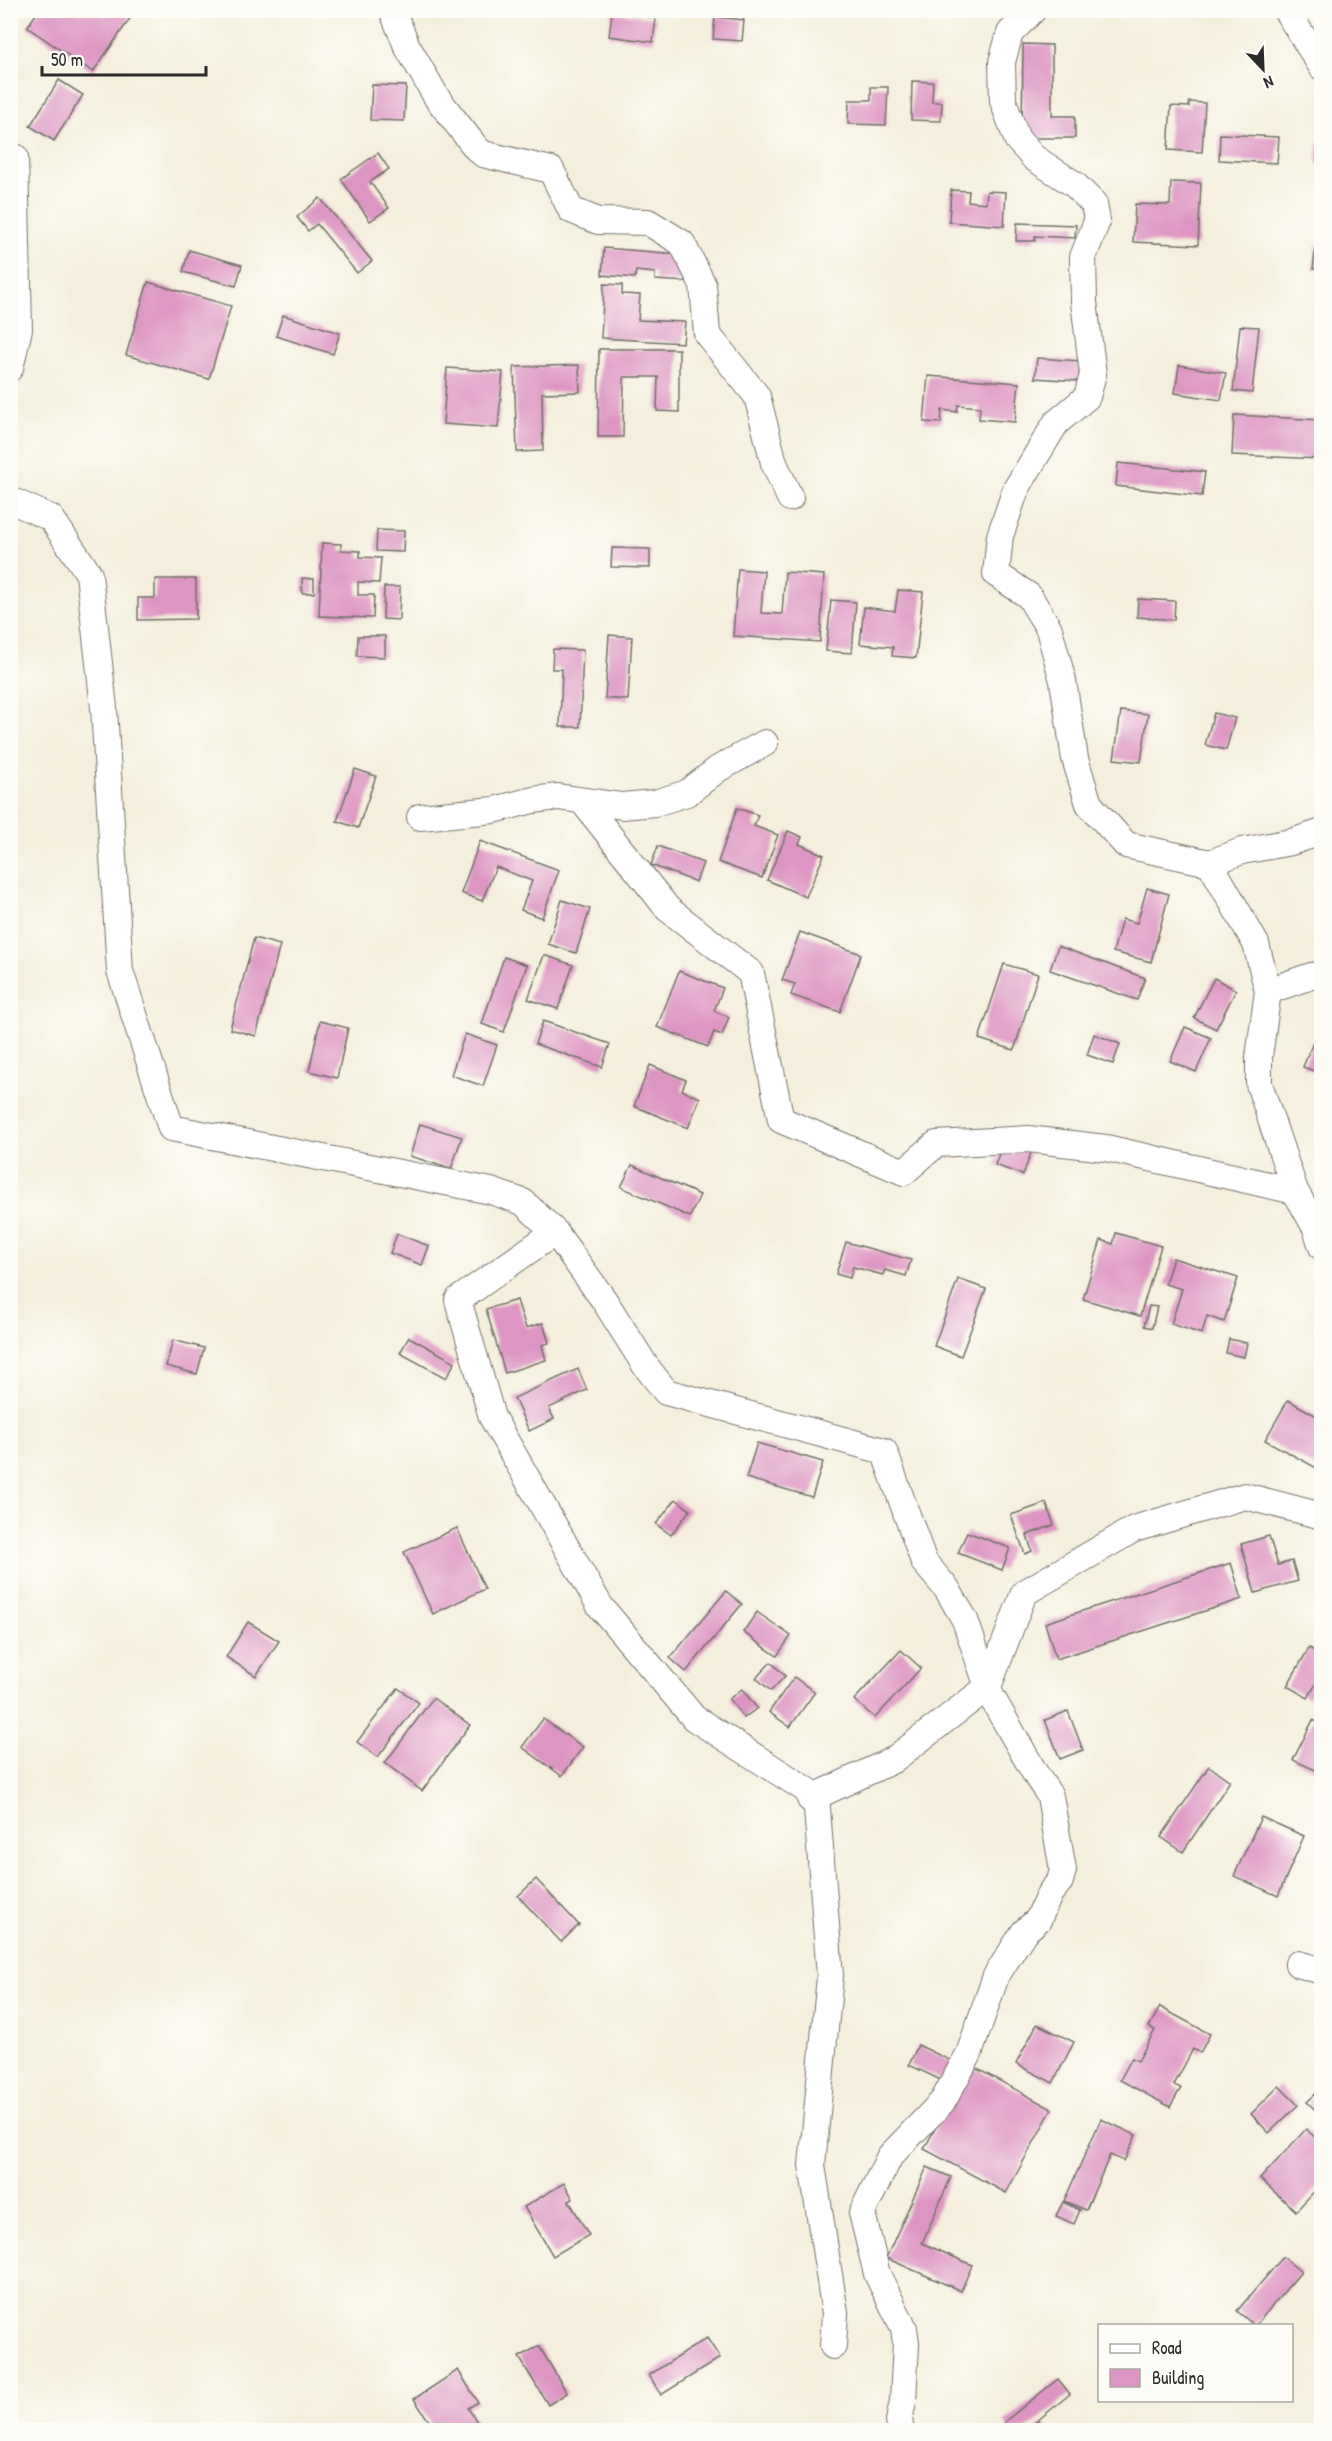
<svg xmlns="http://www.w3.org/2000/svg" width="1332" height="2441" font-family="'Patrick Hand',sans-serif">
  <rect width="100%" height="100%" fill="#fdfcf7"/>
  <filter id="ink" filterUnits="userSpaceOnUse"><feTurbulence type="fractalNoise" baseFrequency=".0167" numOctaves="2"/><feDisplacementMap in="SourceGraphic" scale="12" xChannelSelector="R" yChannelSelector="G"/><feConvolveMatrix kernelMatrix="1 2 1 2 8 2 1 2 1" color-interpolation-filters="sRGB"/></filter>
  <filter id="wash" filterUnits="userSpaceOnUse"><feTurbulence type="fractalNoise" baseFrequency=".008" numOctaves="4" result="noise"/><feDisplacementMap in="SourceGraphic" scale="24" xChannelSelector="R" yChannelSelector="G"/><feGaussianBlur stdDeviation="1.35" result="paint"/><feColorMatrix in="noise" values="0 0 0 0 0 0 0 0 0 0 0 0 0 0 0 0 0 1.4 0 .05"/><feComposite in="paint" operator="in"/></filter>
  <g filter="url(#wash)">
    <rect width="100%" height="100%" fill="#f4efdc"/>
    <g id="blocks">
      <g fill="#dd95c3">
        <path d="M39,10H136L93,72L27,27Z"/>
        <path d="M612,12L656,18L653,42L609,36Z"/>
        <path d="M715,17L744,20L742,41L713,39Z"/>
        <path d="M1023,44L1052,45V116H1075V138H1022Z"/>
        <path d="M59,80L83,95L54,141L30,126Z"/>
        <path d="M912,81L933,82L932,102H942L941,121L911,120Z"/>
        <path d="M372,85L406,86L404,121L370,120Z"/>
        <path d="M871,87H888L886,125L848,124L849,100H871Z"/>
        <path d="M1189,102L1205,103L1202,152L1168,150L1171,106L1189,107Z"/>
        <path d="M1220,134L1279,137L1277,163L1219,160Z"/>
        <path d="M1318,143H1322V164L1317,163Z"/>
        <path d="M378,153L389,169L370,182L389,208L370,221L341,179Z"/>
        <path d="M1171,182L1201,183L1198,245L1133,242L1135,204L1170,205Z"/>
        <path d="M951,190L969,191L968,201L986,203L987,191L1006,192L1004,226L949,222Z"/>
        <path d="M320,198L372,261L357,273L317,224L308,231L297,217Z"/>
        <path d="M1017,223L1076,225L1075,238L1035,236V241H1016Z"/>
        <path d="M1316,245L1322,246V269H1313Z"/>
        <path d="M604,248L690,255L688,282L655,280V273L636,271L635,278L602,275Z"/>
        <path d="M189,250L242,265L236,286L183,272Z"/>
        <path d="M148,282L231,306L209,379L126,355Z"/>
        <path d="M604,284L622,285V294L640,295L638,320L685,322L683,343L601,338Z"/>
        <path d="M283,315L340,333L333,354L276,336Z"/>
        <path d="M1240,326L1259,327L1252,393L1233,391Z"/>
        <path d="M599,349H679V412L657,411L658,377H624L623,437H598Z"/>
        <path d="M1037,358L1080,361L1079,381L1035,378Z"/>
        <path d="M579,365L580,392L542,393L543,451L517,452L514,367Z"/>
        <path d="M1179,365L1226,373L1221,400L1175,393Z"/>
        <path d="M447,368L503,372L498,428L443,424Z"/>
        <path d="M928,376L1019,383L1015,422L979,419L980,407L958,405L957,412L942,410L941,423L924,422Z"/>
        <path d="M1234,415L1322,420L1321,459L1232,455Z"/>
        <path d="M1118,463L1205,472L1202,496L1116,486Z"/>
        <path d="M377,530L404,531L403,552L376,551Z"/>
        <path d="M322,543L341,544V550L360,551V557L381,558L379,583L358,582V595H374L373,618L319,616Z"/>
        <path d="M612,548L650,549V568L611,567Z"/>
        <path d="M738,569L764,571L761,613L782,614L785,572L824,575L820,642L733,636Z"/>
        <path d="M302,578L314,579V593H302Z"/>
        <path d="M155,579H196V619L138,620V598H155Z"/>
        <path d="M384,587H400L399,620L383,619Z"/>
        <path d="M898,590L923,592L916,658L892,656L893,647L860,644L864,607L895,611Z"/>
        <path d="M1138,599L1175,601L1174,620L1137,617Z"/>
        <path d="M831,600L856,602L852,653L826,651Z"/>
        <path d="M609,635L632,637L628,700L605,698Z"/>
        <path d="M358,636H385V657L357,656Z"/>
        <path d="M553,649L583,650L580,727H560L562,669H552Z"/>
        <path d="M1121,711L1148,714L1141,762L1114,759Z"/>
        <path d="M1214,713L1235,718L1226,750L1205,745Z"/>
        <path d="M355,769L376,776L358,828L337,821Z"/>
        <path d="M737,808L758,815L754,826L778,835L762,878L718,862Z"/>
        <path d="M788,831L802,837L799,844L824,855L806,897L767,880Z"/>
        <path d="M480,841L559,870L542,918L521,910L532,881L496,867L482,901L461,893Z"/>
        <path d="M658,846L703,863L696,882L651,865Z"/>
        <path d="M1147,888L1169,894L1151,962L1113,952L1122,919L1137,923Z"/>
        <path d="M562,900L590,909L576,953L548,944Z"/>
        <path d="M800,932L861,954L840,1012L791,995L795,984L782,980Z"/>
        <path d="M254,938L280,945L256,1036L230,1029Z"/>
        <path d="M1058,946L1145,978L1137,1000L1050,970Z"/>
        <path d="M544,955L573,965L558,1009L528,999Z"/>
        <path d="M504,957L527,965L504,1032L482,1024Z"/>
        <path d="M1004,964L1038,974L1014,1050L979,1039Z"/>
        <path d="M679,971L723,988L714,1011L729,1017L722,1035L714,1032L708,1047L657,1027Z"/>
        <path d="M1214,978L1236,990L1216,1029L1194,1018Z"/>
        <path d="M1322,1020V1074L1303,1067Z"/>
        <path d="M320,1021L348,1028L337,1078L309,1071Z"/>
        <path d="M543,1021L610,1044L602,1067L535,1044Z"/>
        <path d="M1185,1027L1211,1038L1196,1072L1170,1061Z"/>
        <path d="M465,1034L497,1045L483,1086L451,1075Z"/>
        <path d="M1094,1034L1120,1044L1113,1064L1087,1055Z"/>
        <path d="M650,1065L686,1080L682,1090L700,1098L688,1128L634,1106Z"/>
        <path d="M420,1124L462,1137L451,1169L410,1156Z"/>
        <path d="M1003,1143L1031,1153L1023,1175L995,1165Z"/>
        <path d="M632,1165L700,1195L690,1217L621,1187Z"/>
        <path d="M1116,1233L1161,1246L1140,1316L1083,1299L1101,1240L1113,1244Z"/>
        <path d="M397,1234L429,1246L422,1265L390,1253Z"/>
        <path d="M846,1242L911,1260L906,1276L885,1270L883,1275L853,1267L850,1278L836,1274Z"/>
        <path d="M1173,1258L1238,1278L1224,1322L1207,1316L1202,1334L1171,1324L1182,1289L1165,1284Z"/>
        <path d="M958,1279L986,1289L961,1356L934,1346Z"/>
        <path d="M517,1300L526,1328L543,1323L549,1343L542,1345L546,1360L505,1373L486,1309Z"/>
        <path d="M1149,1306L1157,1307L1152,1328L1144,1326Z"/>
        <path d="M409,1337L455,1362L446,1378L400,1353Z"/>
        <path d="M1229,1339L1247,1343L1244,1357L1226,1353Z"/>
        <path d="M173,1340L204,1348L197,1374L166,1366Z"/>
        <path d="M578,1369L587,1390L549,1408L554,1419L529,1431L514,1398Z"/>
        <path d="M1288,1400L1322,1419V1471L1265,1440Z"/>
        <path d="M757,1443L823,1462L812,1497L746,1478Z"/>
        <path d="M676,1499L690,1510L671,1535L656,1524Z"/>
        <path d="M1046,1503L1054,1525L1027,1535L1032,1551L1025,1554L1011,1515Z"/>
        <path d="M457,1528L485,1589L433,1614L404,1552Z"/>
        <path d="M967,1532L1010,1548L1002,1570L958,1553Z"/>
        <path d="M1269,1536L1278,1565L1292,1561L1298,1581L1255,1593L1241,1544Z"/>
        <path d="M1231,1563L1242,1599L1056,1659L1045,1623Z"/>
        <path d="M726,1591L742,1604L686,1672L670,1658Z"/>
        <path d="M757,1612L791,1636L777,1656L743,1632Z"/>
        <path d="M248,1622L279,1641L256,1676L226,1657Z"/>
        <path d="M1309,1648L1322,1655V1673L1308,1698L1287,1686Z"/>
        <path d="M901,1650L921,1668L875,1718L854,1700Z"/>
        <path d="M771,1662L785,1676L771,1691L756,1678Z"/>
        <path d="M794,1677L815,1692L790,1727L769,1712Z"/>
        <path d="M398,1688L419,1703L378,1757L357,1742Z"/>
        <path d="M742,1689L757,1708L744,1718L729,1699Z"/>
        <path d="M433,1698L470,1725L422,1791L385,1763Z"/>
        <path d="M1068,1711L1083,1750L1060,1759L1045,1720Z"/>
        <path d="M543,1719L583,1747L562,1776L522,1747Z"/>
        <path d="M1313,1720L1322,1724V1773L1293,1760Z"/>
        <path d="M1209,1766L1230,1781L1183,1852L1161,1837Z"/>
        <path d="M1261,1817L1304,1836L1278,1896L1234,1876Z"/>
        <path d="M536,1879L579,1925L561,1942L518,1896Z"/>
        <path d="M1160,2007L1210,2034L1200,2053L1193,2049L1174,2085L1181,2088L1170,2107L1120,2080L1132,2058L1138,2061L1155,2030L1149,2027Z"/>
        <path d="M1037,2024L1074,2042L1053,2083L1016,2064Z"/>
        <path d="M918,2045L954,2062L945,2082L909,2065Z"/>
        <path d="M970,2065L1052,2109L1006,2193L924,2149Z"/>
        <path d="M1279,2086L1298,2105L1269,2133L1251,2114Z"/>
        <path d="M1322,2088V2116L1307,2102Z"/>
        <path d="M1101,2119L1136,2135L1124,2161L1110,2155L1086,2210L1064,2201Z"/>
        <path d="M1306,2129L1322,2144V2183L1296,2211L1260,2179Z"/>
        <path d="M927,2167L951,2177L922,2243L972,2265L961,2291L886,2258Z"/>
        <path d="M564,2183L573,2199L569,2201L589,2235L553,2256L524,2207Z"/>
        <path d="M1063,2202L1080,2210L1074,2224L1056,2216Z"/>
        <path d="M1283,2257L1301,2272L1255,2326L1237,2311Z"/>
        <path d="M707,2338L720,2358L661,2395L649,2375Z"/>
        <path d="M539,2346L567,2393L548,2405L519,2357Z"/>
        <path d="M458,2370L478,2402L468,2408L477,2422L464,2430H435L414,2399Z"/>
        <path d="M1058,2379L1070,2394L1026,2430H1011L1004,2422Z"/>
        <path d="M1043,2423L1050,2430H1035Z"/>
      </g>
    </g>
  </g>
  <g filter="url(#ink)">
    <use href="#blocks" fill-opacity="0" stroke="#717069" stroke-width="1.5"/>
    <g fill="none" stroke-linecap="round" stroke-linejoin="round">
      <defs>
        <g id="minor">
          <path d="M392,10L407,46L437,98L477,149L483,154L551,170L571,210L598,221L648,222L682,243L703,285L707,334L757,396L774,463L790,498"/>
          <path d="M1033,10L1010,33L1002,62L1003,101L1017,139L1034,158L1074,184L1094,204L1097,221L1083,257L1084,302L1093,374L1087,397L1056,423L1016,489L1000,536L996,574L1029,596L1049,629L1063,681L1075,759L1089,804L1126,845L1210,863L1256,944L1268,991L1259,1057V1084L1295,1191L1316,1228L1322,1247"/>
          <path d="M1286,10L1322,67"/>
          <path d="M10,368L19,329L15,157"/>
          <path d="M10,500L51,518L89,574L104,708L120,971L171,1128L491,1191L523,1202L555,1232L604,1300L645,1365L666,1392L884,1451L924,1562L947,1589L965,1620L991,1696L1036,1775L1050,1796L1063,1870L1060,1881L1050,1893L1038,1920L1024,1932L996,1976L969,2054L943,2101L890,2156L862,2213L877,2274L904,2328L906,2343L903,2401L899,2421L901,2430"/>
          <path d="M583,802L668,909L751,973L781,1120L904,1172L936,1144L1028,1139L1106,1148L1295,1191"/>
          <path d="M420,817L494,810L533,800L558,797L622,806L655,803L687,793L718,769L765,743"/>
          <path d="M1210,863L1242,851L1291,842L1322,832"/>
          <path d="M1268,991L1311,976L1322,975"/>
          <path d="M555,1232L458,1300L492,1417L600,1606L694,1718L816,1796L830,1976L812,2165L835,2313L833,2346"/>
          <path d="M810,1799L893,1760L988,1687L1024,1593L1134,1529L1245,1496L1322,1516"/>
          <path d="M1298,1964L1322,1971"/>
        </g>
      </defs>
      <use href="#minor" stroke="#717069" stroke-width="28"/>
      <use href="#minor" stroke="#fff" stroke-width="26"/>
    </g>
  </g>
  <rect width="1332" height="2441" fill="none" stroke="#fdfcf7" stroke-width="36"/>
  <rect x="1098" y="2324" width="195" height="78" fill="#fdfcf7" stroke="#a9a8a5" stroke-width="1.5"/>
  <rect x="1110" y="2344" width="30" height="9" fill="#ffffff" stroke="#a9a8a5" stroke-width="1.5"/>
  <text x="1152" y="2354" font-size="18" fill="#2b2b2b">Road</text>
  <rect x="1110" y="2369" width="30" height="18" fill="#dd95c3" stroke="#a9a8a5" stroke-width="1.5"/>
  <text x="1152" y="2384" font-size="18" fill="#2b2b2b">Building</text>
  <g transform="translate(1263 69) rotate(157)" stroke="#fdfcf7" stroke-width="4.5" paint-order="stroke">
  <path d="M0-4.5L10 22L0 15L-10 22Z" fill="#2b2b2b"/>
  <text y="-9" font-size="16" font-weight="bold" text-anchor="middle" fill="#2b2b2b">N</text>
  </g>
  <path d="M42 66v9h164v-9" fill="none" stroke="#2b2b2b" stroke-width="3"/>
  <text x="51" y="66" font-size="18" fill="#2b2b2b" stroke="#fdfcf7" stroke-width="4.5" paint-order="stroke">50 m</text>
</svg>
